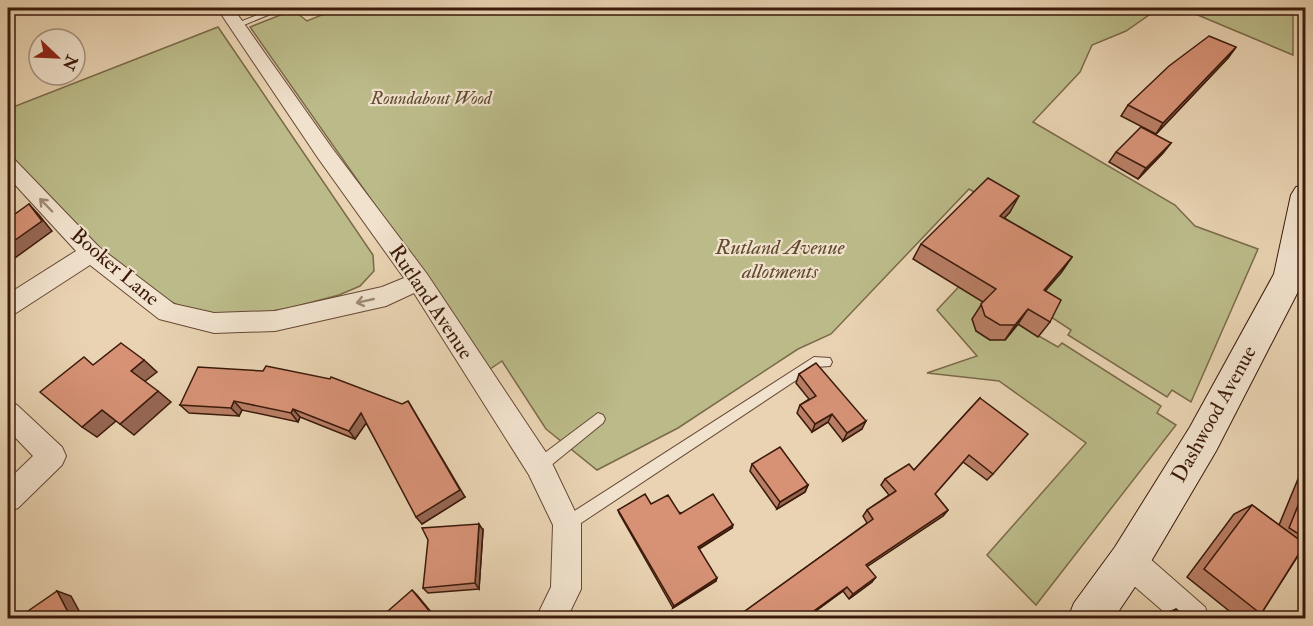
<svg xmlns="http://www.w3.org/2000/svg" width="1313" height="626" font-family="'IM FELL Double Pica',serif">
  <rect width="100%" height="100%" fill="#e9d3b2"/>
  <filter id="stains"><feTurbulence type="fractalNoise" baseFrequency=".00333" numOctaves="4"/><feColorMatrix values="0 0 0 0 .2 0 0 0 0 .09 0 0 0 0 .02 0 0 0 .5 -.17"/></filter>
  <radialGradient id="worn" r=".72"><stop offset=".6" stop-color="#630" stop-opacity="0"/><stop offset="1" stop-color="#630" stop-opacity=".3"/></radialGradient>
  <g fill="#bbbb89" stroke="#7b6a4a" stroke-width="1.5">
    <path d="M339,8H1159L1126,31L1092,45L1080,72L1033,122L1175,205L1195,226L1258,249L1191,402L1172,390L1167,397L1068,335L1071,330L1033,305L986,304L976,331L990,340L1018,324L1058,347L1062,343L1161,406L1157,413L1176,425L1036,605L987,555L1086,443L999,381L927,373L977,356L937,310L1013,229L1001,221L1009,212L969,189L831,334L798,349L678,428L597,470L546,429L502,361L490,369L250,27L293,10L307,21Z"/>
    <path d="M1181,8H1293V55Z"/>
    <path d="M218,27L373,255L374,271L360,286L339,295L290,308L229,318L188,310L161,297L92,246L8,161V109Z"/>
  </g>
  <g fill="none" stroke-linecap="round" stroke-linejoin="round">
    <defs>
      <g id="lane">
        <path d="M275,8H285L239,27L232,25Z"/>
        <path d="M814,357L830,358L832,362L830,366L816,367L572,529L567,531L562,529L560,524L562,519Z"/>
        <path d="M598,413L603,415L605,419L603,423L544,471L539,472L534,471L532,466L534,461Z"/>
      </g>
      <g id="street">
        <path d="M217,8H233L332,148L427,274L549,457L581,524V589L567,618H536L551,587L553,525L529,475L414,293L386,306L275,331L214,333L159,319L90,265L16,313L8,316V294L76,251L8,177V158L15,160L99,247L174,304L214,313L275,311L382,287L404,278L318,158Z"/>
        <path d="M8,401L17,405L62,447L66,456L62,465L18,508L8,512V480L33,456L8,430Z"/>
        <path d="M1129,546L1140,550L1205,607L1209,618H1171L1118,572L1114,561L1118,550Z"/>
      </g>
      <path id="secondary" d="M1306,185V276L1216,451L1143,575L1114,618H1068L1074,603L1115,547L1190,427L1274,274L1291,195L1296,187Z"/>
    </defs>
    <use href="#lane" stroke="#664835" stroke-width="2"/>
    <use href="#street" stroke="#664835" stroke-width="2"/>
    <use href="#secondary" stroke="#3b1a0b" stroke-width="2"/>
    <use href="#lane" fill="#f1e2cd" fill-rule="evenodd"/>
    <use href="#street" fill="#f1e2cd" fill-rule="evenodd"/>
    <use href="#secondary" fill="#f1e2cd" fill-rule="evenodd"/>
  </g>
  <g fill="#b97e65" stroke="#3b1a0b" stroke-width="1.5">
    <path d="M1236,47L1228,58L1156,134L1121,116L1128,105Z"/>
    <path d="M1171,143L1163,153L1138,179L1109,162L1116,152Z"/>
    <path d="M1010,212L1004,218L1072,257L1045,291L1050,322L1038,337L1018,324L1005,340H990L976,331L972,319L983,302L913,259L921,244Z"/>
    <path d="M799,374L862,429L843,441L828,422L812,432L797,413L800,405L809,399L796,383Z"/>
    <path d="M330,379L465,497L422,524L366,423L355,439L300,417L298,422L242,410L239,416L189,413L180,405Z"/>
    <path d="M980,398L993,474L987,480L963,462L935,494L948,510L943,516L867,566L872,582L849,599L843,591L806,618H739L741,614L867,523L863,516L867,510L889,495L881,485L885,479L914,470Z"/>
    <path d="M1305,462V553L1301,551L1261,614L1247,618H1238L1187,577L1234,514L1252,505L1279,525Z"/>
    <path d="M752,464L808,485L805,492L777,509L750,471Z"/>
    <path d="M651,504L732,528L699,549L716,581L673,608L619,513L618,510Z"/>
    <path d="M483,530L479,589L428,593L423,588Z"/>
    <path d="M1176,609L1187,618H1157L1159,616Z"/>
  </g>
  <g fill="#966653" stroke="#3b1a0b" stroke-width="1.5">
    <path d="M1236,47L1228,58L1156,134L1163,123Z"/>
    <path d="M1171,143L1163,153L1138,179L1146,168Z"/>
    <path d="M1019,196L1010,212L991,232L1000,216Z"/>
    <path d="M29,204L39,215L52,231L8,263V245Z"/>
    <path d="M1072,257L1061,273L1033,305L1044,290Z"/>
    <path d="M1028,309L1018,324L1005,340L1015,325Z"/>
    <path d="M144,360L157,372L144,382L131,371Z"/>
    <path d="M158,391L171,402L134,435L120,424Z"/>
    <path d="M234,401L242,410L239,416L231,408Z"/>
    <path d="M408,401L465,497L422,524L416,517Z"/>
    <path d="M293,409L300,417L298,422L291,413Z"/>
    <path d="M102,410L116,421L97,437L82,427Z"/>
    <path d="M361,413L367,422L355,439L349,431Z"/>
    <path d="M832,414L828,422L812,432L815,424Z"/>
    <path d="M866,421L862,429L843,441L847,433Z"/>
    <path d="M808,485L805,492L777,509L780,502Z"/>
    <path d="M948,510L943,516L862,570L866,565Z"/>
    <path d="M479,524L483,530L479,589L475,583Z"/>
    <path d="M733,525L732,528L697,550L698,547Z"/>
    <path d="M876,577L872,582L849,599L853,594Z"/>
    <path d="M717,578L716,581L673,608L674,606Z"/>
    <path d="M847,587L843,591L806,618H804Z"/>
    <path d="M412,590L417,595L436,618H435Z"/>
    <path d="M57,591L71,596L83,618H71Z"/>
  </g>
  <g fill="#d79276" stroke="#3b1a0b" stroke-width="1.5">
    <path d="M1209,36L1236,47L1163,123L1128,105L1169,66Z"/>
    <path d="M1141,127L1171,143L1146,168L1116,152Z"/>
    <path d="M988,178L1019,196L1000,216L1072,257L1044,290L1061,300L1050,322L1028,309L1015,325H1000L985,316L981,304L996,289L921,244Z"/>
    <path d="M29,204L42,221L8,245V219Z"/>
    <path d="M121,343L144,360L131,371L158,391L120,424L102,410L82,427L40,392L84,357L93,365Z"/>
    <path d="M816,363L866,421L847,433L832,414L815,424L800,405L816,396L799,374Z"/>
    <path d="M266,366L330,379L331,377L402,404L408,401L460,490L416,517L361,413L349,431L293,409L291,413L234,401L231,408L180,405L198,367L263,371Z"/>
    <path d="M980,398L1028,434L993,474L969,455L935,494L948,510L866,565L876,577L853,594L847,587L804,618H743L741,614L873,519L867,510L896,491L885,479L909,464L914,470Z"/>
    <path d="M780,447L808,485L780,502L752,464Z"/>
    <path d="M1305,488V538L1289,528Z"/>
    <path d="M645,494L651,504L668,495L680,514L713,494L733,525L698,547L717,578L674,606L618,510Z"/>
    <path d="M1252,505L1305,544L1261,614L1204,569Z"/>
    <path d="M479,524L475,583L423,588L428,540L422,528Z"/>
    <path d="M412,590L435,618H380Z"/>
    <path d="M57,591L71,618H18Z"/>
    <path d="M1176,609L1187,618H1169Z"/>
  </g>
  <defs><path id="oneway-shaft" d="M-6 0H5M1.5-3L5.5 0L1.5 3" fill="none" stroke-width="1.6" stroke-linecap="round" stroke-linejoin="round" transform="scale(1.5)"/></defs>
  <g stroke="#9f8876">
    <use href="#oneway-shaft" transform="translate(46 205) rotate(-134)"/>
    <use href="#oneway-shaft" transform="translate(365 301) rotate(167)"/>
  </g>
  <g text-anchor="middle" dominant-baseline="central" stroke-width="4.5" stroke-linejoin="round" paint-order="stroke">
    <g font-size="18" font-style="italic" fill="#614a31" stroke="#f1e2cd">
      <text x="431" y="98">Roundabout Wood</text>
    </g>
    <g font-size="21" font-style="italic" fill="#614a31" stroke="#f1e2cd">
      <text x="780" y="247">Rutland Avenue<tspan x="780" dy="24">allotments</tspan></text>
    </g>
    <g font-size="21" fill="#3b1a0b" stroke="#f1e2cd">
      <text transform="translate(115 267) rotate(40)">Booker Lane</text>
      <text transform="translate(431 302) rotate(56)">Rutland Avenue</text>
      <text transform="translate(1214 414) rotate(-61)">Dashwood Avenue</text>
    </g>
  </g>
  <rect width="1313" height="626" fill="none" stroke="#e9d3b2" stroke-width="30"/>
  <rect x="9" y="9" width="1295" height="608" fill="none" stroke="#3b1a0b" stroke-width="3"/>
  <rect x="15" y="15" width="1283" height="596" fill="none" stroke="#3b1a0b" stroke-width="1.5"/>
  <g transform="translate(57 57) rotate(113)"><circle r="28" fill="#f1e2cd" stroke="#a8927f" stroke-width="1.5"/>
  <path d="M0-4.5L10 22L0 15L-10 22Z" fill="#8f2418"/>
  <text y="-9" font-size="16" font-weight="bold" text-anchor="middle" fill="#3b1a0b">N</text>
  </g>
  <rect width="100%" height="100%" filter="url(#stains)"/>
  <rect width="100%" height="100%" fill="url(#worn)"/>
</svg>
